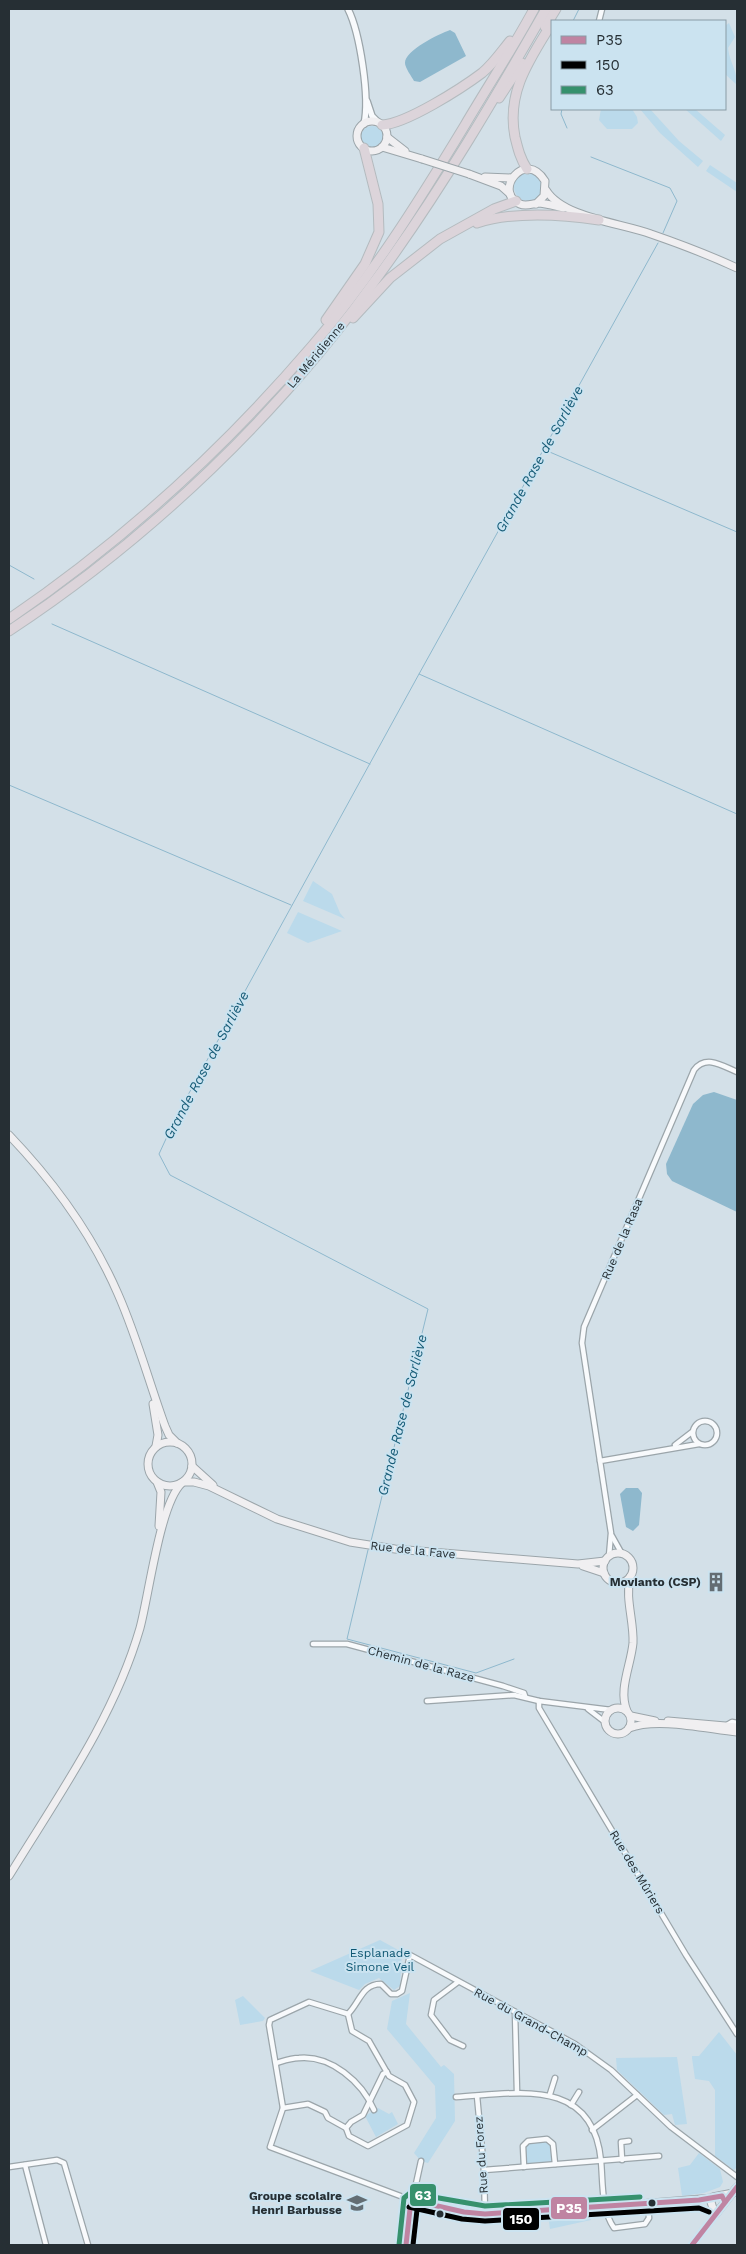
<svg xmlns="http://www.w3.org/2000/svg" width="746" height="2254" font-family="'Work Sans',sans-serif">
  <rect width="100%" height="100%" fill="#d3e0e8"/>
  <g fill="#bbdaeb">
    <path d="M729,23L735,37L728,48C730,64 737,69 737,85L725,74V26Z"/>
    <path d="M601,109H632L637,117L638,123L632,129H607L599,120Z"/>
    <path d="M640,109H650L679,141L703,161L698,167L660,133Z"/>
    <path d="M685,109H695L725,135L721,141Z"/>
    <circle cx="372" cy="137" r="11"/>
    <path d="M710,165L737,183V192L706,171Z"/>
    <circle cx="528" cy="187" r="14"/>
    <path d="M313,881L332,894L340,913L345,919L303,901Z"/>
    <path d="M298,912L342,931L308,943L287,933Z"/>
    <path d="M380,1940L402,1952L400,1986L394,1990L379,1978L365,1984L359,1990L310,1971Z"/>
    <path d="M410,1993L406,2024L441,2067L444,2065L454,2074L455,2121L428,2163L421,2161L414,2153L436,2118L435,2086L387,2029L392,2001Z"/>
    <path d="M243,1996L265,2018L263,2021L240,2025L235,2000Z"/>
    <path d="M719,2032L737,2055V2167L734,2170L715,2156V2090L709,2081L695,2079L692,2058V2056H699Z"/>
    <path d="M677,2057L687,2124L675,2125L672,2114L664,2115L617,2070L616,2058Z"/>
    <path d="M378,2108L389,2114L392,2112L398,2124L376,2137L365,2116Z"/>
    <path d="M547,2139L553,2144L555,2164L524,2167L523,2146L528,2141Z"/>
    <path d="M699,2153L720,2169L723,2182L720,2187L704,2193L682,2196L678,2168L690,2165Z"/>
    <path d="M590,2212L591,2220L550,2229L548,2215Z"/>
  </g>
  <g fill="#8eb8cd">
    <path d="M450,30L455,33L466,56L420,82L414,81C412,77 405,68 405,63C405,50 439,34 450,30Z"/>
    <path d="M714,1092L737,1100V1212L672,1181L667,1174L666,1164L693,1104L703,1095Z"/>
    <path d="M626,1488H638L642,1493L639,1525L633,1531L626,1527L620,1494Z"/>
  </g>
  <g fill="none" stroke-linecap="round" stroke-linejoin="round">
    <g stroke="#8eb8cd" stroke-width="1">
      <path d="M573,21L579,9"/>
      <path d="M562,109L561,114L567,128"/>
      <path d="M591,157L670,188L677,201L663,233"/>
      <path d="M658,243L419,674L737,814"/>
      <path d="M545,450L737,532"/>
      <path d="M9,565L34,579"/>
      <path d="M52,624L370,764"/>
      <path d="M9,785L291,905"/>
      <path d="M371,1541L428,1309L170,1175L159,1154L177,1115L419,674"/>
      <path d="M368,1550L347,1639L476,1673L514,1659"/>
    </g>
    <defs>
      <g id="minor">
        <path d="M599,21L602,9"/>
        <circle cx="705" cy="1433" r="12"/>
        <path d="M675,1445L692,1432"/>
        <path d="M600,1461L582,1343L584,1327L694,1070C706,1054 723,1066 737,1072"/>
        <path d="M612,1536L622,1554"/>
        <path d="M609,1556L611,1533L600,1461L699,1444"/>
        <path d="M313,1644H347L503,1686L524,1693L525,1696"/>
        <path d="M427,1701L514,1695L539,1701L611,1710"/>
        <path d="M539,1701V1708L686,1955L737,2034"/>
        <path d="M588,1709L605,1722"/>
        <path d="M727,1725L732,1722L737,1723"/>
        <path d="M458,1982L434,2000L431,2015L450,2040L463,2046"/>
        <path d="M515,2012L517,2092"/>
        <path d="M276,2063C283,2061 291,2058 299,2058C331,2055 362,2082 374,2110"/>
        <path d="M550,2094L555,2078"/>
        <path d="M477,2096L484,2170L485,2214"/>
        <path d="M456,2097C515,2094 593,2075 601,2161C603,2183 601,2209 614,2228L645,2224L649,2218L648,2203"/>
        <path d="M571,2105L579,2092"/>
        <path d="M283,2108L308,2104L325,2112L328,2118L346,2128L349,2136L368,2146L407,2125L414,2102L405,2085L389,2076L369,2041L352,2031L348,2014"/>
        <path d="M346,2128L351,2122L363,2115L383,2074L387,2072"/>
        <path d="M592,2130L637,2095"/>
        <path d="M622,2160L621,2142L629,2141"/>
        <path d="M25,2165L46,2245"/>
        <path d="M9,2167L57,2160L64,2163L88,2245"/>
        <path d="M524,2167L523,2146L528,2141L547,2139L553,2144L555,2164"/>
        <path d="M484,2170L659,2156"/>
        <path d="M713,2197L554,2210L485,2214L464,2212L411,2200L270,2147L283,2108L269,2025L270,2020L309,2002L348,2014C360,2002 362,1984 381,1984L391,1994H397L402,1991L410,1955L575,2044L611,2070L671,2127L737,2177"/>
        <path d="M406,2245L407,2225L421,2161"/>
        <path d="M692,2245L715,2215"/>
      </g>
      <g id="tertiary">
        <path d="M348,9C360,33 370,98 364,124"/>
        <path d="M367,101L372,116L378,122"/>
      </g>
      <g id="secondary">
        <circle cx="372" cy="136" r="15"/>
        <path d="M387,137L405,151"/>
        <path d="M382,147L422,159"/>
        <path d="M469,174L501,186L510,194"/>
        <path d="M485,177L512,178"/>
        <path d="M546,190C563,218 622,223 651,234C680,244 709,255 737,268"/>
        <path d="M536,204L544,196L545,181C525,148 492,192 520,204C527,207 533,203 540,203C547,204 556,206 563,208"/>
        <path d="M9,1135C54,1182 92,1234 118,1294C137,1337 149,1382 165,1426L169,1435L177,1443"/>
        <path d="M153,1404L158,1435L156,1446"/>
        <circle cx="170" cy="1464" r="22"/>
        <path d="M192,1466L213,1485"/>
        <path d="M157,1482L161,1492L159,1526"/>
        <path d="M183,1482H194L209,1486L277,1519L350,1542L395,1549L578,1564L605,1561"/>
        <circle cx="618" cy="1568" r="15"/>
        <path d="M583,1566L604,1573"/>
        <circle cx="618" cy="1721" r="13"/>
        <path d="M627,1711C618,1690 631,1665 633,1643C634,1621 625,1599 630,1577"/>
        <path d="M631,1716L655,1721"/>
        <path d="M668,1721L737,1727"/>
        <path d="M629,1728C657,1717 707,1729 737,1732"/>
        <path d="M9,1876C58,1796 114,1718 140,1628C149,1595 160,1503 182,1483"/>
        <path d="M715,2215L711,2202L713,2197L733,2193"/>
        <path d="M715,2215L737,2187"/>
      </g>
      <g id="motorway">
        <path d="M545,27L556,9"/>
        <path d="M499,98L522,63"/>
        <path d="M382,125C406,124 462,88 482,73C493,64 501,52 510,41"/>
        <path d="M527,169C520,158 518,149 515,137C506,92 530,59 552,23"/>
        <path d="M477,223C515,211 559,214 599,220"/>
        <path d="M353,318L390,278L440,239L494,209L516,201"/>
        <path d="M326,320L365,264L379,232L378,204L364,148"/>
        <path d="M9,619C122,542 223,450 312,346C371,278 419,201 465,125C488,86 513,48 534,9"/>
        <path d="M9,631C153,536 282,412 382,271C442,188 495,98 546,9"/>
      </g>
    </defs>
    <use href="#minor" stroke="#9ba5aa" stroke-width="7"/>
    <use href="#tertiary" stroke="#9ba5aa" stroke-width="8"/>
    <use href="#secondary" stroke="#9ba5aa" stroke-width="9"/>
    <use href="#motorway" stroke="#b4bbbf" stroke-width="11"/>
    <use href="#minor" stroke="#f8fafc" stroke-width="4.5"/>
    <use href="#tertiary" stroke="#f8fafc" stroke-width="5.5"/>
    <use href="#secondary" stroke="#f0eff1" stroke-width="7"/>
    <use href="#motorway" stroke="#dcd4da" stroke-width="9"/>
    <defs>
      <path id="secondary-bridge" d="M422,159L469,174"/>
    </defs>
    <use href="#secondary-bridge" stroke="#9ba5aa" stroke-width="9" stroke-linecap="butt"/>
    <use href="#secondary-bridge" stroke="#f0eff1" stroke-width="7"/>
    <defs>
      <g id="bus-1">
        <path d="M411,2200L464,2212L485,2214L699,2200L722,2196L725,2202"/>
        <path d="M406,2245L411,2200"/>
        <path d="M692,2245L737,2187"/>
      </g>
      <g id="bus-2">
        <path d="M409,2207L462,2219L485,2221L699,2208L709,2212"/>
        <path d="M413,2245L418,2201"/>
      </g>
      <path id="bus-3" d="M399,2245L404,2198L410,2193L485,2206L640,2197"/>
    </defs>
    <use href="#bus-1" stroke="#cbe3f0" stroke-width="9"/>
    <use href="#bus-2" stroke="#cbe3f0" stroke-width="9"/>
    <use href="#bus-3" stroke="#cbe3f0" stroke-width="9"/>
    <use href="#bus-1" stroke="#bf84a2" stroke-width="5"/>
    <use href="#bus-2" stroke="#000" stroke-width="5"/>
    <use href="#bus-3" stroke="#36916d" stroke-width="5"/>
  </g>
  <defs>
    <symbol id="building-bare" viewBox="-9 -9 18 18"><path d="M-4-6H4V6H1V3H-1V6H-4ZM-2.5-4.3h1.7v1.8h-1.7ZM.8-4.3h1.7v1.8H.8ZM-2.5-1h1.7V.8h-1.7ZM.8-1h1.7V.8H.8Z" fill="#636d73" stroke="#cbe3f0" stroke-width="2.5" paint-order="stroke"/></symbol>
    <symbol id="school-bare" viewBox="-9 -9 18 18"><path d="M0-5L7-2L0 1L-7-2ZM-4 1L0 2.5L4 1V4Q0 6-4 4Z" fill="#636d73" stroke="#cbe3f0" stroke-width="2.5" paint-order="stroke"/></symbol>
  </defs>
  <g fill-rule="evenodd">
    <use href="#building-bare" x="702" y="1568" width="28" height="28"/>
    <use href="#school-bare" x="343" y="2189" width="28" height="28"/>
  </g>
  <g fill="#262f34" stroke="#cbe3f0" stroke-width="2">
    <circle cx="652" cy="2203" r="4.5"/>
    <circle cx="440" cy="2214" r="4.5"/>
  </g>
  <g text-anchor="middle" dominant-baseline="central" stroke-width="4" stroke-linejoin="round" paint-order="stroke">
    <g font-size="12" fill="#262f34" stroke="#cbe3f0">
      <text transform="translate(316 355) rotate(-50)">La Méridienne</text>
      <text transform="translate(622 1239) rotate(-67)">Rue de la Rasa</text>
      <text transform="translate(413 1550) rotate(6)">Rue de la Fave</text>
      <text transform="translate(421 1664) rotate(15)">Chemin de la Raze</text>
      <text transform="translate(637 1872) rotate(59)">Rue des Mûriers</text>
      <text transform="translate(531 2022) rotate(29)">Rue du Grand-Champ</text>
      <text transform="translate(481 2155) rotate(-94)">Rue du Forez</text>
    </g>
    <g font-size="12" font-weight="bold" fill="#262f34" stroke="#cbe3f0" text-anchor="end">
      <text x="701" y="1582">Movianto (CSP)</text>
      <text x="342" y="2196">Groupe scolaire<tspan x="342" dy="14">Henri Barbusse</tspan></text>
    </g>
    <g font-size="12" fill="#0c5570" stroke="#cbe3f0">
      <text x="380" y="1953">Esplanade<tspan x="380" dy="14">Simone Veil</tspan></text>
    </g>
    <g font-size="14" font-style="italic" fill="#185d78" stroke="#cbe3f0">
      <text transform="translate(539 459) rotate(-61)">Grande Rase de Sarliève</text>
      <text transform="translate(206 1065) rotate(-62)">Grande Rase de Sarliève</text>
      <text transform="translate(402 1415) rotate(-76)">Grande Rase de Sarliève</text>
    </g>
  </g>
  <g stroke="#cbe3f0" stroke-width="2">
    <rect x="409" y="2183" width="28" height="24" rx="5" fill="#36916d"/>
    <rect x="550" y="2196" width="38" height="24" rx="5" fill="#bf84a2"/>
    <rect x="502" y="2207" width="38" height="24" rx="5" fill="#000"/>
  </g>
  <g font-size="14" text-anchor="middle" font-weight="bold" fill="#fff">
    <text x="423" y="2200">63</text>
    <text x="569" y="2213">P35</text>
    <text x="521" y="2224">150</text>
  </g>
  <rect width="746" height="2254" fill="none" stroke="#262f34" stroke-width="20"/>
  <rect x="551" y="20" width="175" height="90" fill="#cbe3f0" stroke="#899ba5"/>
  <rect x="561" y="36" width="25" height="8" fill="#bf84a2" stroke="#899ba5"/>
  <text x="596" y="45" font-size="15" fill="#262f34">P35</text>
  <rect x="561" y="61" width="25" height="8" fill="#000000" stroke="#899ba5"/>
  <text x="596" y="70" font-size="15" fill="#262f34">150</text>
  <rect x="561" y="86" width="25" height="8" fill="#36916d" stroke="#899ba5"/>
  <text x="596" y="95" font-size="15" fill="#262f34">63</text>
</svg>
